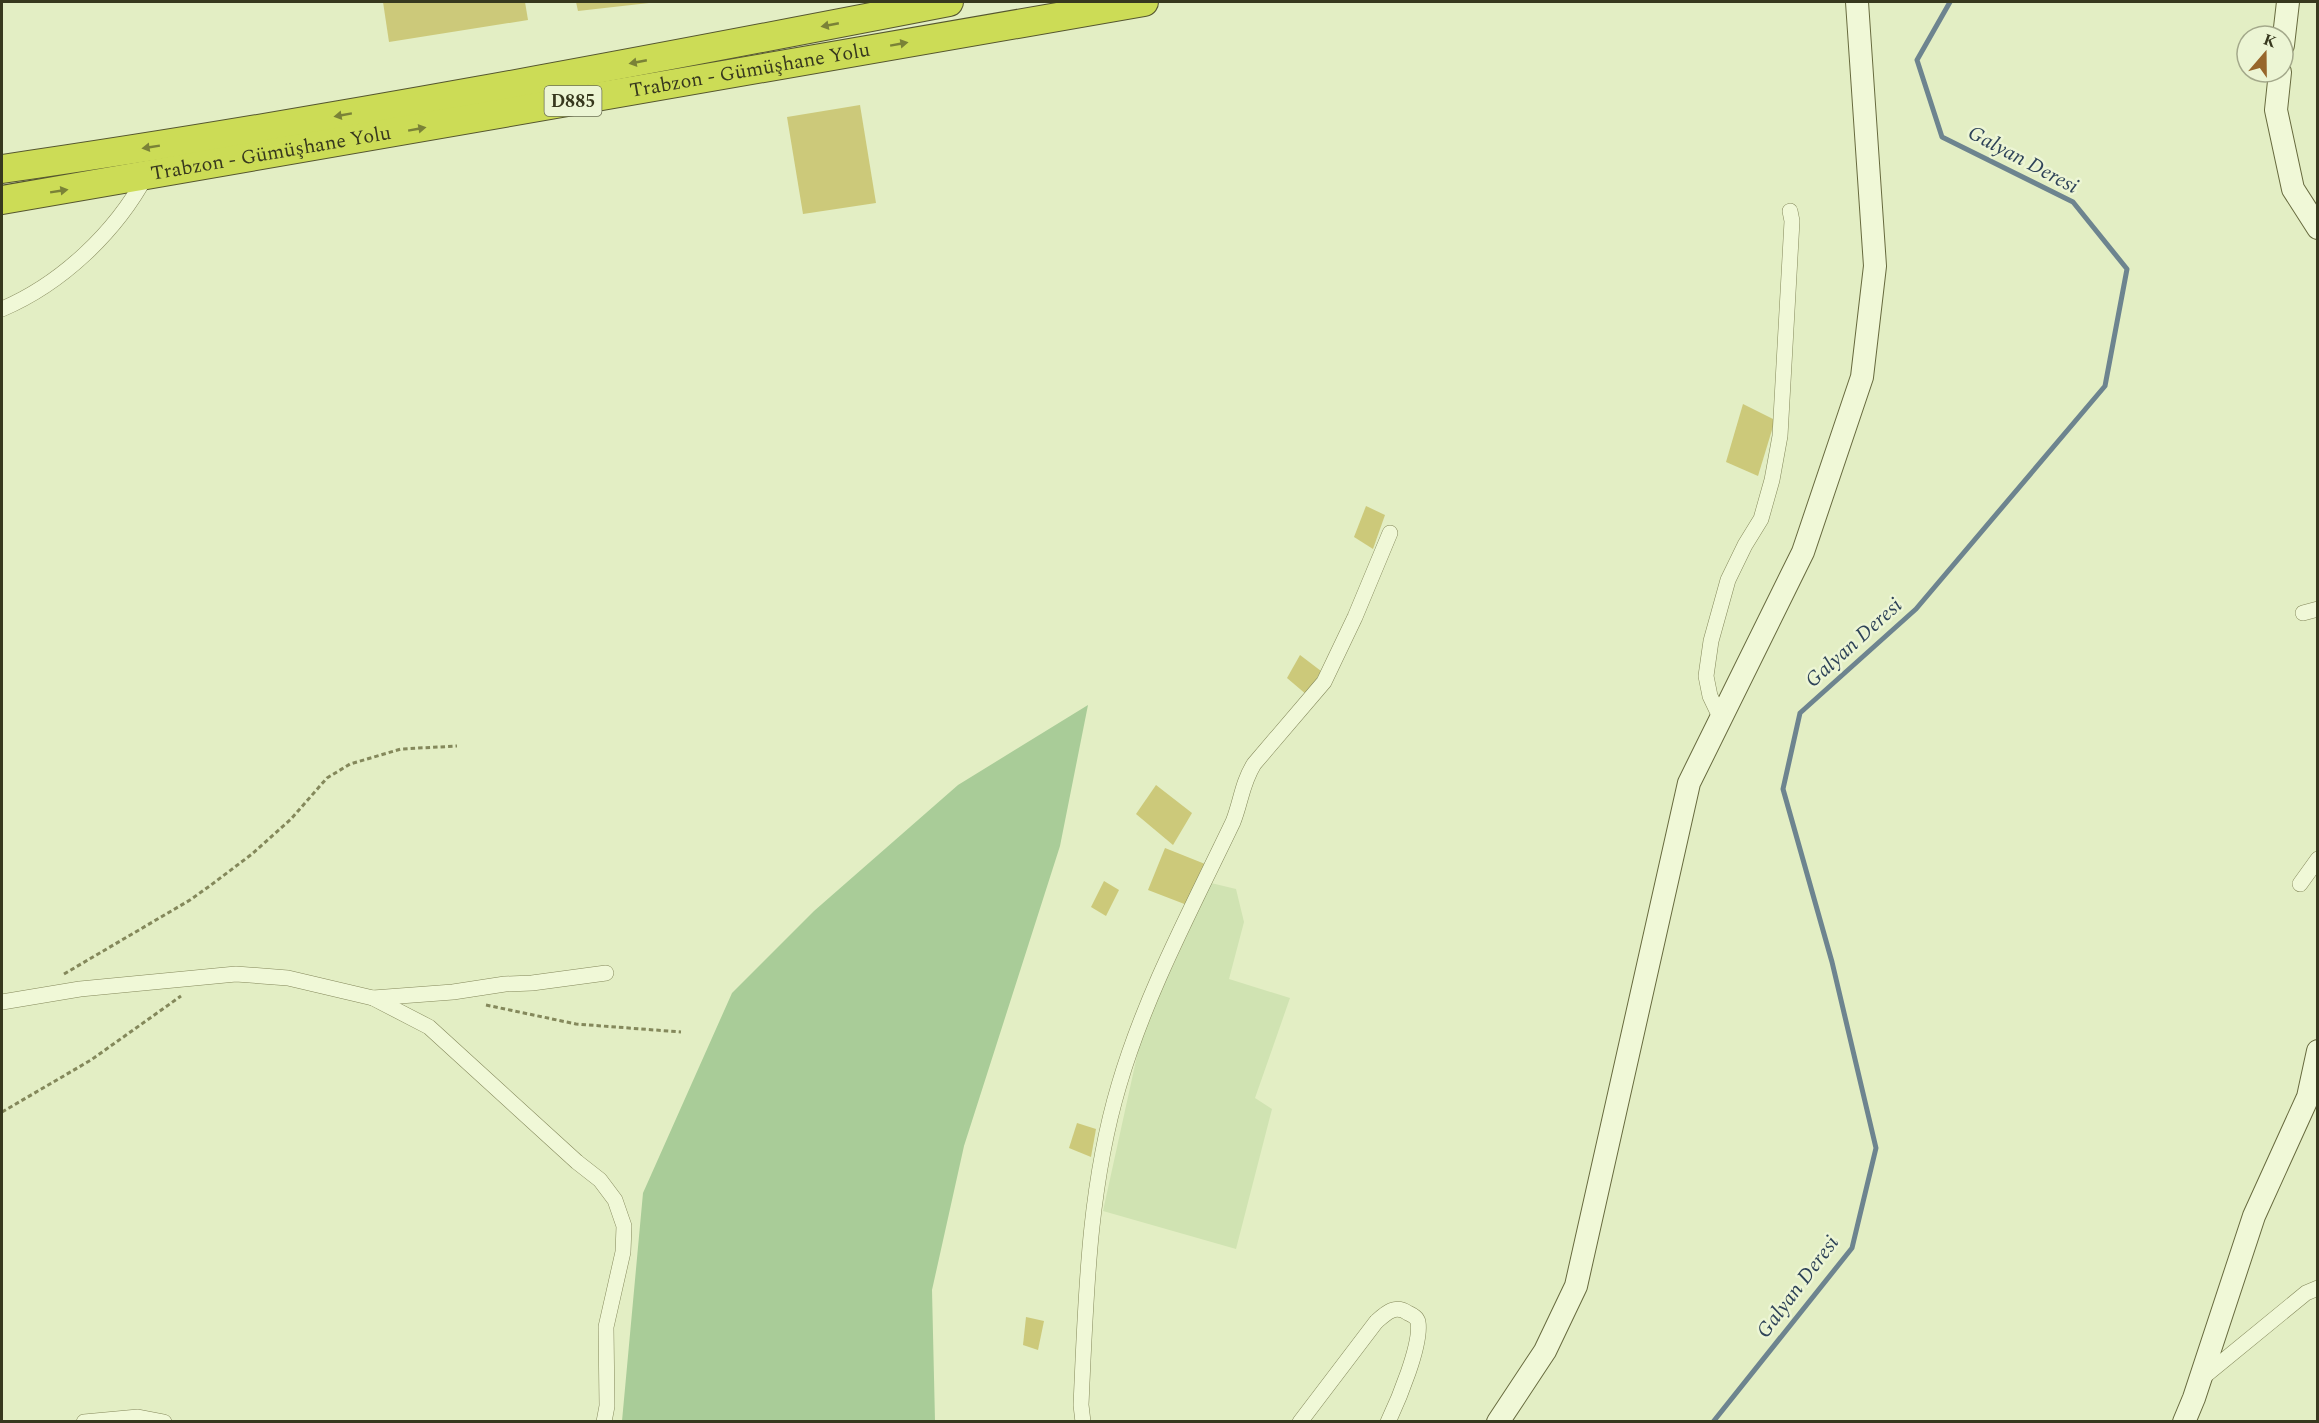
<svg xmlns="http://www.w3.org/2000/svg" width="2319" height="1423" font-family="Spectral,serif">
  <rect width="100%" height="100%" fill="#e3eec4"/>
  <path fill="#d0e3b2" d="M1211,883L1236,889L1244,922L1229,979L1290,998L1255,1098L1272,1109L1236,1249L1103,1211L1142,1033Z"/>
  <path fill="#a9cc98" d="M1088,705L1060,846L964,1146L932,1290L935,1421H622L643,1193L732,993L814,911L958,785Z"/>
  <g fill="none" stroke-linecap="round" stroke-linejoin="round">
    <path stroke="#6d848f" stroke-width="5" d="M1713,1422L1852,1248L1876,1148L1832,962L1783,789L1800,713L1916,609L2105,386L2127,269L2073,202L1942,137L1917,60L1950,2"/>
  </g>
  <g fill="#ccc97a">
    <path d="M383,2H525L528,20L389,42Z"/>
    <path d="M576,2H649V3L578,11Z"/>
    <path d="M860,105L876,203L803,214L787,117Z"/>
    <path d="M1743,404L1775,420L1758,476L1726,462Z"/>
    <path d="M1366,506L1385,515L1373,549L1354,537Z"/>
    <path d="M1300,655L1321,671L1307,695L1287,678Z"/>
    <path d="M1156,785L1192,813L1173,845L1136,814Z"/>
    <path d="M1165,848L1205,864L1187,905L1148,890Z"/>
    <path d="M1104,881L1119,890L1106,916L1091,907Z"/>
    <path d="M1077,1123L1096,1129L1091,1157L1069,1148Z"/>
    <path d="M1026,1317L1044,1321L1038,1350L1023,1345Z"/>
  </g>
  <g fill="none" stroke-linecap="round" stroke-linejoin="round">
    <defs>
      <g id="street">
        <path d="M2,309C61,284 115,233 146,176"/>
        <path d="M2303,613L2318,609"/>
        <path d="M1721,719L1710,696L1706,676L1711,641L1728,580L1745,545L1761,519L1772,480L1780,436L1792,221L1790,211"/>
        <path d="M2300,884L2318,859"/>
        <path d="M373,998L429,1027L577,1162L600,1180L615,1200L624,1226L623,1252L606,1327L607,1406L604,1422"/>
        <path d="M2,1002L80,989L236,974L288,978L373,998L453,992L505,984L532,983L606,973"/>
        <path d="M2201,1379L2306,1293L2318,1288"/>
        <path d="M84,1422L138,1417L164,1422"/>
        <path d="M1083,1422L1081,1405C1086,1298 1088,1189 1119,1085C1146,993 1192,908 1233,822C1241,802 1242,783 1254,764L1324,682L1355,617L1390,533"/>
        <path d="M1300,1422L1376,1322C1386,1313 1395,1304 1408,1313C1412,1315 1417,1317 1418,1322C1422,1344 1398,1401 1388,1422"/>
      </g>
      <g id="secondary">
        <path d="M2283,45L2288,2"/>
        <path d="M2280,72L2276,110L2293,189L2318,228"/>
        <path d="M1498,1422L1545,1351L1576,1286L1689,783L1803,552L1862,377L1875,266L1857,2"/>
        <path d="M2184,1422L2194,1398L2254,1216L2308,1097L2318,1051"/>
      </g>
      <g id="highway">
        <path d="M2,169C319,123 634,63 949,2"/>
        <path id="s1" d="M2,200L1144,2"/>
      </g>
    </defs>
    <use href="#street" stroke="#84885b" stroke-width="16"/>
    <use href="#secondary" stroke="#676a3e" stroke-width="24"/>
    <use href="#highway" stroke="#55562f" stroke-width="30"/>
    <g stroke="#84885b" stroke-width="3" stroke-dasharray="4.5 3" stroke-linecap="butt">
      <path d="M64,974L190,900L211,885L252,854L291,819L327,778L350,764L401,749L457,746"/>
      <path d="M486,1005L576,1024L681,1032"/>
      <path d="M2,1112L91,1060L181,996"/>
    </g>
    <use href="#street" stroke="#f0f8d7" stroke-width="15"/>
    <use href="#secondary" stroke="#f0f8d7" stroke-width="22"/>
    <use href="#highway" stroke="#ccdc56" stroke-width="28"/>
  </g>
  <defs><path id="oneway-solid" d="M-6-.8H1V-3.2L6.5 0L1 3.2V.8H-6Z" transform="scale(1.5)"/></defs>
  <g fill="#7a8237">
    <use href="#oneway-solid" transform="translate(830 25) rotate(169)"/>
    <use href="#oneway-solid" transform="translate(899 44) rotate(-10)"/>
    <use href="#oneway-solid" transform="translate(638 62) rotate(169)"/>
    <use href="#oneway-solid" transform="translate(343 115) rotate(170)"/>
    <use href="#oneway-solid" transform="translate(417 129) rotate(-10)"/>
    <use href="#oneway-solid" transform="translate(151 147) rotate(171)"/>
    <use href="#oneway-solid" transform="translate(59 191) rotate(-9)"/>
  </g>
  <g text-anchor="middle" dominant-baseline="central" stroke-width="5" stroke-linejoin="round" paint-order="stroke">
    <rect fill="#ecf5d4" stroke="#6d7155" stroke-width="1.5" x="544.5" y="86" width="57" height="30" rx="4.5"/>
    <g font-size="18" font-weight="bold" fill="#37381e">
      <text x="573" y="101">D885</text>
    </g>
    <g font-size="20" fill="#37381e" stroke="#ecf5d4">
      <text stroke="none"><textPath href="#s1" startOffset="759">Trabzon - Gümüşhane Yolu</textPath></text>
      <text stroke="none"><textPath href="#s1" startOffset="273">Trabzon - Gümüşhane Yolu</textPath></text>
    </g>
    <g font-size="21" font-style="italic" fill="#2e4358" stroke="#ecf5d4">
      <text transform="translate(2023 160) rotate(28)">Galyan Deresi</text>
      <text transform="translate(1854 643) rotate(-42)">Galyan Deresi</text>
      <text transform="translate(1798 1287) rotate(-53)">Galyan Deresi</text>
    </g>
  </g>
  <rect width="2319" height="1423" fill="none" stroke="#37381e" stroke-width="6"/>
  <g transform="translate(2265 54) rotate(20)"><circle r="28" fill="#ecf5d4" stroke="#a4a98b" stroke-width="1.5"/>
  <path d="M0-4.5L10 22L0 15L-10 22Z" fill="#97662b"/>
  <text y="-9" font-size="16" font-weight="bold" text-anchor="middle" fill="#37381e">K</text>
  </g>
</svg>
